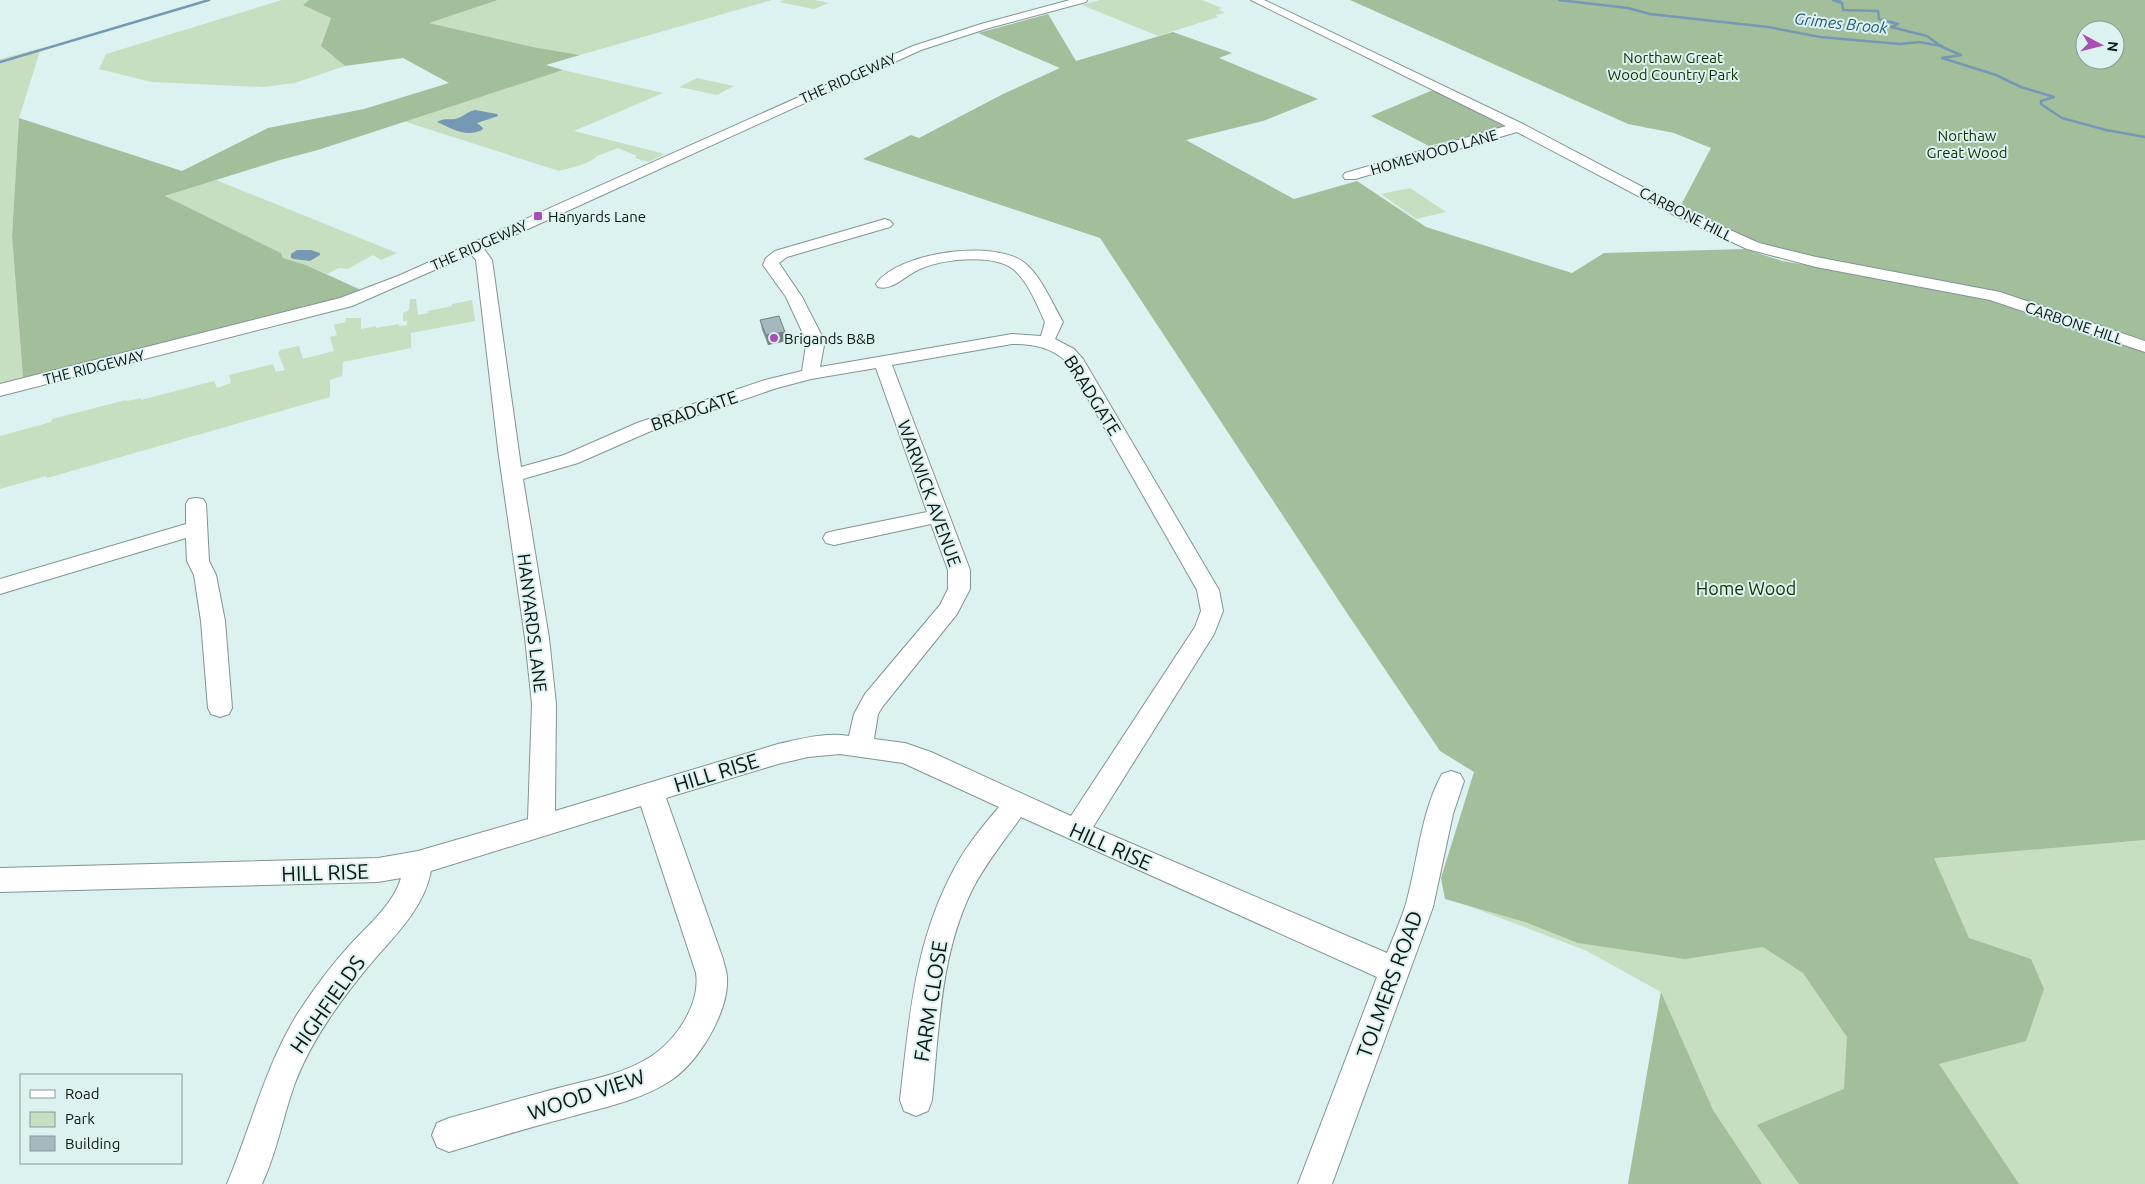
<svg xmlns="http://www.w3.org/2000/svg" width="2145" height="1184" font-family="Ubuntu,sans-serif">
  <rect width="100%" height="100%" fill="#dbf2f0"/>
  <g fill="#c8dec1">
    <path d="M282,0H309L304,5L331,18L321,46L345,66L295,83L263,87L151,82L99,69L106,54Z"/>
    <path d="M498,0H772L580,55L533,47L428,23Z"/>
    <path d="M784,0H815L829,3L814,9L779,2Z"/>
    <path d="M1100,0H1202L1222,8L1218,9L1225,13L1215,15L1218,17L1158,36L1082,5Z"/>
    <path d="M41,48L19,118L12,236L23,378L0,384V59Z"/>
    <path d="M563,70L663,93L574,131L665,154L648,162L635,158L637,156L618,148L597,156C590,164 570,168 559,171L403,121Z"/>
    <path d="M697,78L734,86L717,95L679,87Z"/>
    <path d="M216,180L397,253L381,260L373,255L348,269L339,268L327,274L306,265L283,258L281,253L165,196Z"/>
    <path d="M1410,188L1446,212L1416,219L1381,194Z"/>
    <path d="M410,299H416L418,315L428,313V311L452,306V304L472,300L475,321L411,333V348L343,362L342,376L330,380V397L47,478L46,476L0,489V436L51,422L52,419L126,400L127,401L141,398V400L214,381L217,388L231,383L229,375L273,364L276,372L285,370L278,353L280,350L299,346L303,359L334,351L330,337L337,335L334,325L345,322L346,318H361V329L376,326V328L399,324V326L407,325V321H403V313L409,310Z"/>
    <path d="M2145,840V1184H1628L1661,992L1587,951L1445,897Z"/>
  </g>
  <g fill="#a3be9a" fill-rule="evenodd">
    <path d="M309,0H498L429,23L533,47L580,55L546,65L563,70L318,150L280,160L165,196L281,253L283,258L306,265L361,290L346,296L23,378L12,236L19,118L182,171L268,128L364,109L449,83L403,58L345,66L321,46L331,18L303,5Z"/>
    <path d="M1350,0H2145V840L1934,858L1969,938L2031,959L2044,989L2026,1041L1939,1064L2019,1184H1799L1757,1125L1844,1089L1847,1037L1803,973L1763,947L1685,959L1578,943L1525,922L1445,899L1441,878L1474,772L1440,751L1345,610L1100,238L863,159L911,135L919,138L1003,94L1060,68L978,33L1048,14L1076,61L1173,32L1232,53L1219,58L1318,99L1263,121L1186,140L1294,199L1357,181L1426,227L1572,273L1604,253L1745,249L1782,261L1979,293L1786,250L1740,236L1680,207L1711,148L1674,133L1628,124ZM2085,30H2115V60H2085Z"/>
    <path d="M1433,90L1506,127L1429,146L1371,116Z"/>
    <path d="M1661,992L1713,1110L1762,1184H1628Z"/>
  </g>
  <g fill="#7598b5">
    <path d="M475,110L497,114L498,116L477,123L483,128L482,130C466,138 451,128 437,122C444,118 448,120 455,119C462,118 468,111 475,110Z"/>
    <path d="M297,250H311L320,253V255L310,261L294,259L291,258V254Z"/>
  </g>
  <g fill="none" stroke-linecap="round" stroke-linejoin="round">
    <g stroke="#7598b5" stroke-width="2.5">
      <path d="M1559,0L1628,8L1650,14L1768,27L1820,37L1900,44L1919,42L1942,46"/>
      <path d="M1840,0H1833L1842,3L1843,10L1878,11L1879,19L1898,24L1891,27L1927,36L1942,47L1961,55L1942,58L1996,75L2021,87L2054,97L2041,101V104L2062,118L2106,130L2145,137"/>
      <path d="M0,62L209,0"/>
    </g>
    <defs>
      <g id="minor">
        <path d="M1070,0H1087L1086,2L989,28L921,50L484,249L492,260L521,467L564,455L637,423L765,380L802,371L806,345L805,338L786,297L763,265L766,258L775,251L885,219L890,221L893,224L890,227L787,257L779,263L802,297L823,338L824,345L820,367L1012,334L1041,336L1045,322C1037,305 1028,281 1013,269C992,253 938,259 916,271C904,277 892,291 878,287L876,284C898,252 996,238 1026,264C1042,278 1052,303 1063,322L1055,339L1074,349L1083,359L1219,590L1223,611L1214,634L1093,827L1387,953C1393,938 1400,922 1405,907C1418,863 1420,814 1442,774L1451,771L1460,774L1464,781L1453,814L1433,907L1332,1184H1298L1377,977L1021,817C1004,841 985,864 972,890C940,955 939,1030 932,1100L928,1111L916,1116L904,1111L900,1100C909,1022 914,946 951,875C963,850 981,828 999,807L903,763L840,754L808,757L778,764L666,798L723,959C724,965 727,971 727,978C729,1012 698,1063 670,1081C639,1101 601,1108 566,1118C527,1128 488,1140 449,1152L437,1147L432,1135L437,1123L449,1118C488,1108 527,1096 566,1086C593,1079 621,1074 645,1060C673,1045 701,1006 696,973L641,806L431,871C423,911 392,938 367,968C339,1002 311,1041 295,1083C283,1116 277,1152 262,1184H227C251,1127 265,1066 298,1013C313,990 330,967 349,946C368,925 393,905 401,878L378,882L0,892V868L378,858L418,851L528,819L532,704L525,638L498,449L476,260L471,254L352,306L0,396V384L340,298L398,276L913,46L981,24ZM1012,344C1033,344 1051,347 1067,362L1197,590L1201,611L1195,627L1071,816L931,752L905,743L874,739L878,714L883,706L957,614L970,589V570L892,365ZM876,368L927,512L834,531L826,533L823,538L826,543L834,545L931,524L948,570V589L940,605L865,694L854,714L849,736C825,732 801,739 778,744L555,811L556,704L549,638L523,479L578,463L651,431L777,388L811,379Z"/>
        <path d="M1251,0H1264L1523,124L1688,211L1759,243L1816,257L2000,292L2145,341V352L1990,300L1816,267L1747,249L1678,217L1517,132L1355,179H1345L1343,176L1345,173L1506,126Z"/>
        <path d="M196,498L203,499L206,504L209,561L216,575L225,621L232,708L229,714L220,717L211,714L208,708L201,621L194,575L187,561L186,538L0,594V579L186,524V504L189,499Z"/>
      </g>
    </defs>
    <use href="#minor" stroke="#809593" stroke-width="2"/>
    <use href="#minor" fill="#fff" fill-rule="evenodd"/>
  </g>
  <path fill="#8d9ea3" d="M760,320L785,332L786,341L768,345L762,330Z"/>
  <path fill="#738185" d="M785,332L786,341L768,345L766,335Z"/>
  <path fill="#a4b8be" stroke="#738185" d="M779,316L785,332L766,335L760,320Z"/>
  <g fill="#aa4db7" stroke="#dbf2f0" stroke-width="2">
    <rect x="533" y="211" width="10" height="10" rx="2.5"/>
    <circle cx="774" cy="338" r="5"/>
  </g>
  <g text-anchor="middle" dominant-baseline="central" stroke-width="4" stroke-linejoin="round" paint-order="stroke">
    <g font-size="15" fill="#0f3300" stroke="#dbf2f0">
      <text x="1673" y="57">Northaw Great<tspan x="1673" dy="17">Wood Country Park</tspan></text>
      <text x="1967" y="135">Northaw<tspan x="1967" dy="17">Great Wood</tspan></text>
    </g>
    <g font-size="15" fill="#0d1515" stroke="#dbf2f0">
      <text transform="translate(848 78) rotate(-24)">THE RIDGEWAY</text>
      <text transform="translate(1434 152) rotate(-16)">HOMEWOOD LANE</text>
      <text transform="translate(1686 214) rotate(27)">CARBONE HILL</text>
      <text transform="translate(479 245) rotate(-24)">THE RIDGEWAY</text>
      <text transform="translate(2074 323) rotate(19)">CARBONE HILL</text>
      <text transform="translate(94 367) rotate(-14)">THE RIDGEWAY</text>
    </g>
    <g font-size="15" fill="#0d1515" stroke="#dbf2f0" text-anchor="start">
      <text x="548" y="216">Hanyards Lane</text>
      <text x="784" y="338">Brigands B&amp;B</text>
    </g>
    <g font-size="16" font-style="italic" fill="#1f577f" stroke="#dbf2f0">
      <text transform="translate(1841 23) rotate(6)">Grimes Brook</text>
    </g>
    <g font-size="18" fill="#0d1515" stroke="#dbf2f0">
      <text transform="translate(1093 395) rotate(58)">BRADGATE</text>
      <text transform="translate(694 410) rotate(-19)">BRADGATE</text>
      <text transform="translate(930 493) rotate(70)">WARWICK AVENUE</text>
      <text transform="translate(533 623) rotate(83)">HANYARDS LANE</text>
    </g>
    <g font-size="18" fill="#0f3300" stroke="#dbf2f0">
      <text x="1746" y="588">Home Wood</text>
    </g>
    <g font-size="21" fill="#0d1515" stroke="#dbf2f0">
      <text transform="translate(716 772) rotate(-17)">HILL RISE</text>
      <text transform="translate(1111 846) rotate(24)">HILL RISE</text>
      <text transform="translate(325 872) rotate(-2)">HILL RISE</text>
      <text transform="translate(1389 984) rotate(-70)">TOLMERS ROAD</text>
      <text transform="translate(930 1001) rotate(-81)">FARM CLOSE</text>
      <text transform="translate(327 1004) rotate(-55)">HIGHFIELDS</text>
      <text transform="translate(586 1094) rotate(-18)">WOOD VIEW</text>
    </g>
  </g>
  <rect x="20" y="1074" width="162" height="90" fill="#dbf2f0" stroke="#899a98"/>
  <rect x="30" y="1090" width="25" height="8" fill="#ffffff" stroke="#899a98"/>
  <text x="65" y="1099" font-size="15" fill="#0d1515">Road</text>
  <rect x="30" y="1112" width="25" height="15" fill="#c8dec1" stroke="#899a98"/>
  <text x="65" y="1124" font-size="15" fill="#0d1515">Park</text>
  <rect x="30" y="1136" width="25" height="15" fill="#a4b8be" stroke="#899a98"/>
  <text x="65" y="1149" font-size="15" fill="#0d1515">Building</text>
  <g transform="translate(2100 45) rotate(97)"><circle r="24" fill="#dbf2f0" stroke="#899a98"/>
  <path d="M0-4L9 19L0 12L-9 19Z" fill="#aa4db7"/>
  <text y="-8" font-size="14" font-weight="bold" text-anchor="middle" fill="#0d1515">N</text>
  </g>
</svg>
